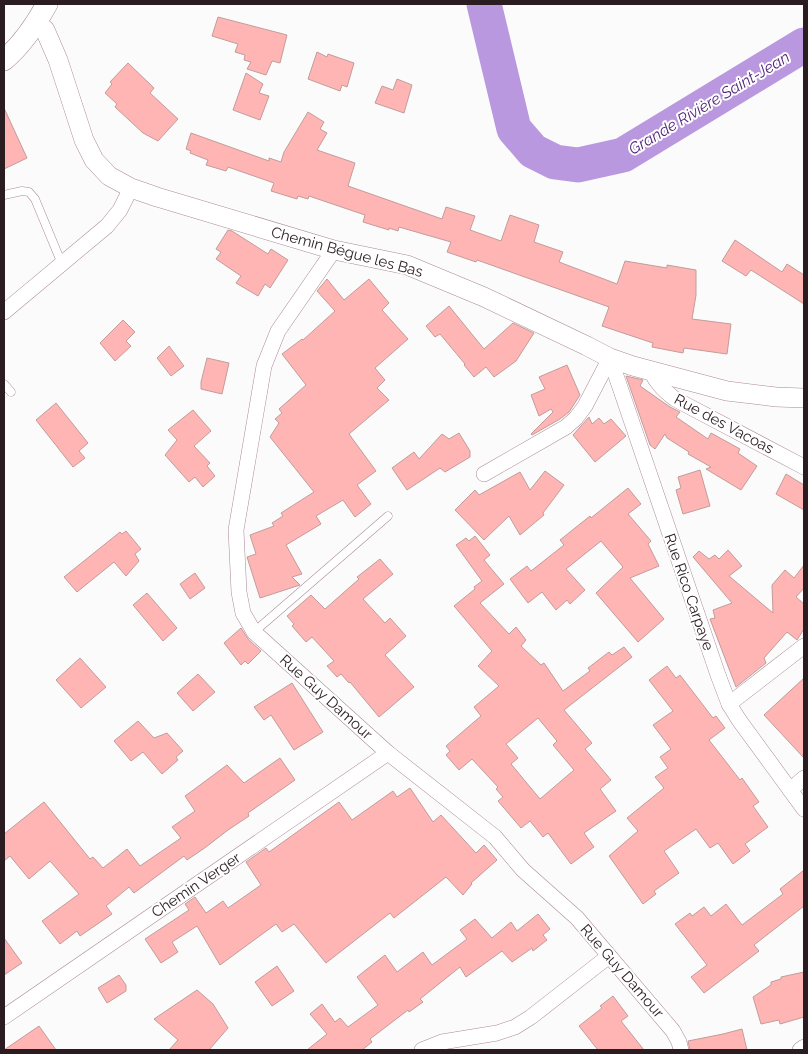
<svg xmlns="http://www.w3.org/2000/svg" width="808" height="1054" font-family="Raleway,sans-serif">
  <rect width="100%" height="100%" fill="#fbfbfb"/>
  <g fill="none" stroke-linecap="round" stroke-linejoin="round">
    <path stroke="#b998e0" stroke-width="35" d="M484,4L514,129L533,151L555,162L578,165L623,155L804,45"/>
  </g>
  <g fill="#feb5b3" stroke="#c29c9b" fill-rule="evenodd">
    <path d="M218,17L287,35L280,63L272,61L266,75L247,69L251,62L244,60L245,55L235,52L238,44L212,36Z"/>
    <path d="M317,52L327,57L328,54L354,63L347,87L342,85L340,91L308,79Z"/>
    <path d="M128,63L154,88L150,93L178,119L158,141L143,133L115,107L117,104L105,93L112,84L110,82Z"/>
    <path d="M246,73L263,84L259,93L269,96L260,120L233,110Z"/>
    <path d="M397,79L412,85L404,113L375,103L382,86L393,90Z"/>
    <path d="M4,108L27,158L4,169Z"/>
    <path d="M308,112L324,122L320,129L327,133L317,150L355,163L348,186L442,219L446,207L475,216L470,230L501,241L510,215L539,225L534,242L563,252L559,262L617,284L625,261L667,268V265L696,270V295L692,319L731,324L727,354L684,348L683,353L652,347L653,343L602,326L609,307L477,260L476,262L447,252L451,242L399,227L398,231L389,228V230L363,222L365,215L309,196L308,199L298,196L297,199L271,191L274,183L228,167L226,171L206,165L208,160L190,153L191,151L186,149L191,133L269,161V158L281,162L284,152Z"/>
    <path d="M228,230L232,231L268,254L271,249L288,260L270,288L265,284L258,296L236,283L241,276L216,259L221,252L216,249Z"/>
    <path d="M735,240L782,272L787,264L804,275V304L751,270L746,276L722,261Z"/>
    <path d="M327,279L344,300L369,279L389,303L382,310L408,339L375,368L385,380L377,388L389,400L349,434L376,471L357,485L371,504L355,517L343,500L316,516L321,524L286,545L302,574L292,577L300,585L260,598L247,557L256,554L250,535L274,526L272,523L283,516L281,513L314,492L270,437L279,423L275,419L282,413L279,409L306,385L282,354L302,339L303,340L335,311L317,291Z"/>
    <path d="M449,306L484,349L513,323L534,333L516,361L494,377L486,367L474,377L464,365L465,364L440,334L435,337L426,326Z"/>
    <path d="M123,320L135,332L126,341L131,346L115,361L100,343Z"/>
    <path d="M169,346L184,366L171,376L157,358Z"/>
    <path d="M207,358L229,363L222,394L201,389V382Z"/>
    <path d="M567,365L580,395L569,412L560,419L532,435L531,434L553,412L551,409L539,416L531,395L545,389L539,377Z"/>
    <path d="M626,376L643,380L640,386L670,407L680,412L676,417L708,439L711,433L740,449L738,453L757,466L741,490L706,469L711,467L688,454L689,452L667,438L665,434L655,449L650,445Z"/>
    <path d="M56,403L88,443L79,451L85,458L73,467L36,420Z"/>
    <path d="M193,410L211,431L194,446L210,463L207,466L215,476L203,487L195,477L189,482L165,455L177,440L168,430Z"/>
    <path d="M589,417L592,424L599,418L604,424L611,419L626,436L595,462L573,435Z"/>
    <path d="M459,433L470,451V457L445,472L440,468L407,490L392,468L414,452L419,459L442,434L449,439Z"/>
    <path d="M700,470L710,506L683,514L676,490L681,488L678,477Z"/>
    <path d="M545,471L564,485L543,513L544,515L520,535L509,516L484,540L455,510L475,490L479,495L520,472L530,490Z"/>
    <path d="M786,474L804,485V510L776,494Z"/>
    <path d="M628,488L641,504L628,514L651,541L648,544L659,566L630,578L664,619L638,642L596,593L623,567L601,541L566,569L585,590L570,604L567,600L556,610L542,592L528,603L510,579L527,566L531,571L564,545L560,540L590,516L591,518Z"/>
    <path d="M126,531L141,549L135,554L139,561L126,576L114,562L77,592L64,577L120,532L122,534Z"/>
    <path d="M475,536L490,555L484,560L504,584L480,603L509,634L516,627L526,640L521,646L541,665L544,663L563,691L590,671L588,668L609,652L612,655L624,647L632,657L564,710L592,743L585,749L611,780L600,789L616,811L584,833L594,847L571,864L548,833L543,837L530,821L521,828L498,801L503,797L496,789L498,787L472,759L459,770L446,755L450,751L446,746L481,716L474,707L499,686L478,666L492,651L454,606L475,589L474,587L482,581L456,545L466,538L469,541ZM538,718L557,741L553,745L574,770L540,799L511,764L518,758L506,744Z"/>
    <path d="M728,550L742,566L729,576L773,613L772,585L785,570L794,578L804,565V588L796,597L804,604V629L797,640L787,632L764,658L766,663L736,687L710,619L715,618L713,610L732,603L693,557L699,551L709,559L715,555L719,559Z"/>
    <path d="M380,559L393,574L363,599L385,623L390,618L406,636L385,655L414,687L379,717L350,682L349,683L341,674L337,677L327,666L334,661L312,637L306,642L292,626L294,624L287,616L311,595L325,609L359,579L357,577Z"/>
    <path d="M195,573L205,588L190,599L180,584Z"/>
    <path d="M147,593L177,628L163,641L133,605Z"/>
    <path d="M241,628L248,639L261,651L248,664L245,661L241,665L224,643Z"/>
    <path d="M80,658L106,687L81,708L56,680Z"/>
    <path d="M667,666L676,678L680,675L713,718L716,716L725,728L709,740L740,780L742,778L759,802L753,806L768,827L745,844L750,851L733,864L718,843L710,848L696,829L664,851L679,873L654,891L656,894L643,904L609,856L638,831L627,818L664,788L655,777L668,768L660,757L671,749L653,725L673,711L649,680Z"/>
    <path d="M198,674L215,692L193,711L177,693Z"/>
    <path d="M804,678V758L764,715Z"/>
    <path d="M292,683L323,732L294,750L271,715L264,720L254,707Z"/>
    <path d="M138,721L154,738L167,733L183,751L176,757L178,760L162,774L143,752L131,761L114,741Z"/>
    <path d="M280,758L295,780L248,813L249,816L228,830L206,847L187,860L184,856L134,893L129,887L106,906L112,914L80,936L77,931L60,944L42,921L79,894L50,861L29,879L10,856L4,861V834L44,802L90,859L93,857L103,868L127,849L140,866L181,838L172,827L195,811L185,796L192,791L227,765L244,783Z"/>
    <path d="M410,788L433,822L441,815L476,853L484,845L497,860L471,883L472,884L463,895L446,877L394,918L390,913L326,963L294,924L282,932L276,924L220,965L197,926L172,942L178,952L161,963L145,939L189,910L185,904L195,897L206,913L223,901L228,908L261,885L246,862L266,848L269,852L339,802L352,820L393,791L397,797Z"/>
    <path d="M804,870V906L754,945L759,951L704,993L691,977L707,965L675,924L690,913L692,916L704,907L711,916L726,904L742,925L783,894L780,889Z"/>
    <path d="M538,914L550,929L543,935L547,940L533,951L532,948L512,962L502,951L466,977L460,967L420,999L423,1002L409,1012L408,1010L370,1039L372,1042L362,1050H307L327,1034L310,1014L322,1004L335,1022L340,1018L348,1027L378,1005L357,977L385,955L397,972L423,952L432,965L467,939L460,930L475,919L492,938L511,922L517,931Z"/>
    <path d="M4,938L22,963L4,975Z"/>
    <path d="M277,966L294,991L272,1006L255,982Z"/>
    <path d="M804,972V1017L780,1024L779,1020L761,1024L753,997L771,985V982L781,979V977Z"/>
    <path d="M119,975L126,985V991L107,1003L98,988Z"/>
    <path d="M197,990L213,1004L228,1028L209,1050H169L178,1040L154,1019Z"/>
    <path d="M613,996L628,1016L621,1021L644,1050H598L579,1026L602,1008L600,1006Z"/>
    <path d="M39,1026L56,1050H4Z"/>
    <path d="M742,1029L747,1050H690L688,1041L723,1034Z"/>
  </g>
  <g fill="none" stroke-linecap="round" stroke-linejoin="round">
    <defs>
      <g id="service">
        <path d="M4,195L22,191L29,192L35,199L62,264"/>
        <path d="M4,384L11,392"/>
        <path d="M254,632L388,516"/>
      </g>
      <g id="minor">
        <path d="M334,250L278,331L264,366L236,530L239,592L243,613L254,632L388,753L495,837L523,870L577,918L673,1031L679,1042L681,1050"/>
        <path d="M4,312L107,226L120,210L131,188"/>
        <path d="M610,358L718,675L729,704L739,720L804,809"/>
        <path d="M651,372C657,384 665,391 675,399L804,467"/>
        <path d="M484,474L566,427L576,418L585,406L610,358"/>
        <path d="M729,704L804,646"/>
        <path d="M790,790L804,778"/>
        <path d="M4,1017L388,753"/>
        <path d="M422,1050L442,1042L497,1033L515,1027L531,1017L609,956"/>
        <path d="M800,1050L804,1047"/>
      </g>
      <path id="tertiary" d="M36,23L45,30L58,60L84,140L94,160L109,176L131,188L157,197L334,250L407,265L484,297L587,346L610,358L633,366L727,391L776,397L804,398"/>
      <path id="secondary" d="M4,60C22,45 36,24 47,4"/>
    </defs>
    <use href="#service" stroke="#ac8a96" stroke-width="9"/>
    <use href="#minor" stroke="#ac8a96" stroke-width="16"/>
    <use href="#tertiary" stroke="#ac8a96" stroke-width="20"/>
    <use href="#secondary" stroke="#ac8a96" stroke-width="22"/>
    <use href="#service" stroke="#fff" stroke-width="8"/>
    <use href="#minor" stroke="#fff" stroke-width="15"/>
    <use href="#tertiary" stroke="#fff" stroke-width="19"/>
    <use href="#secondary" stroke="#fff" stroke-width="21"/>
  </g>
  <g text-anchor="middle" dominant-baseline="central" stroke-width="4" stroke-linejoin="round" paint-order="stroke">
    <g font-size="15" fill="#2a1c21" stroke="#fff">
      <text transform="translate(347 252) rotate(15)">Chemin Bégue les Bas</text>
      <text transform="translate(724 424) rotate(28)">Rue des Vacoas</text>
      <text transform="translate(689 592) rotate(71)">Rue Rico Carpaye</text>
      <text transform="translate(326 697) rotate(42)">Rue Guy Damour</text>
      <text transform="translate(196 885) rotate(-34)">Chemin Verger</text>
      <text transform="translate(622 971) rotate(49)">Rue Guy Damour</text>
    </g>
    <g font-size="16" font-style="italic" fill="#53277a" stroke="#fff">
      <text transform="translate(709 103) rotate(-31)">Grande Rivière Saint-Jean</text>
    </g>
  </g>
  <rect width="808" height="1054" fill="none" stroke="#2a1c21" stroke-width="10"/>
</svg>
